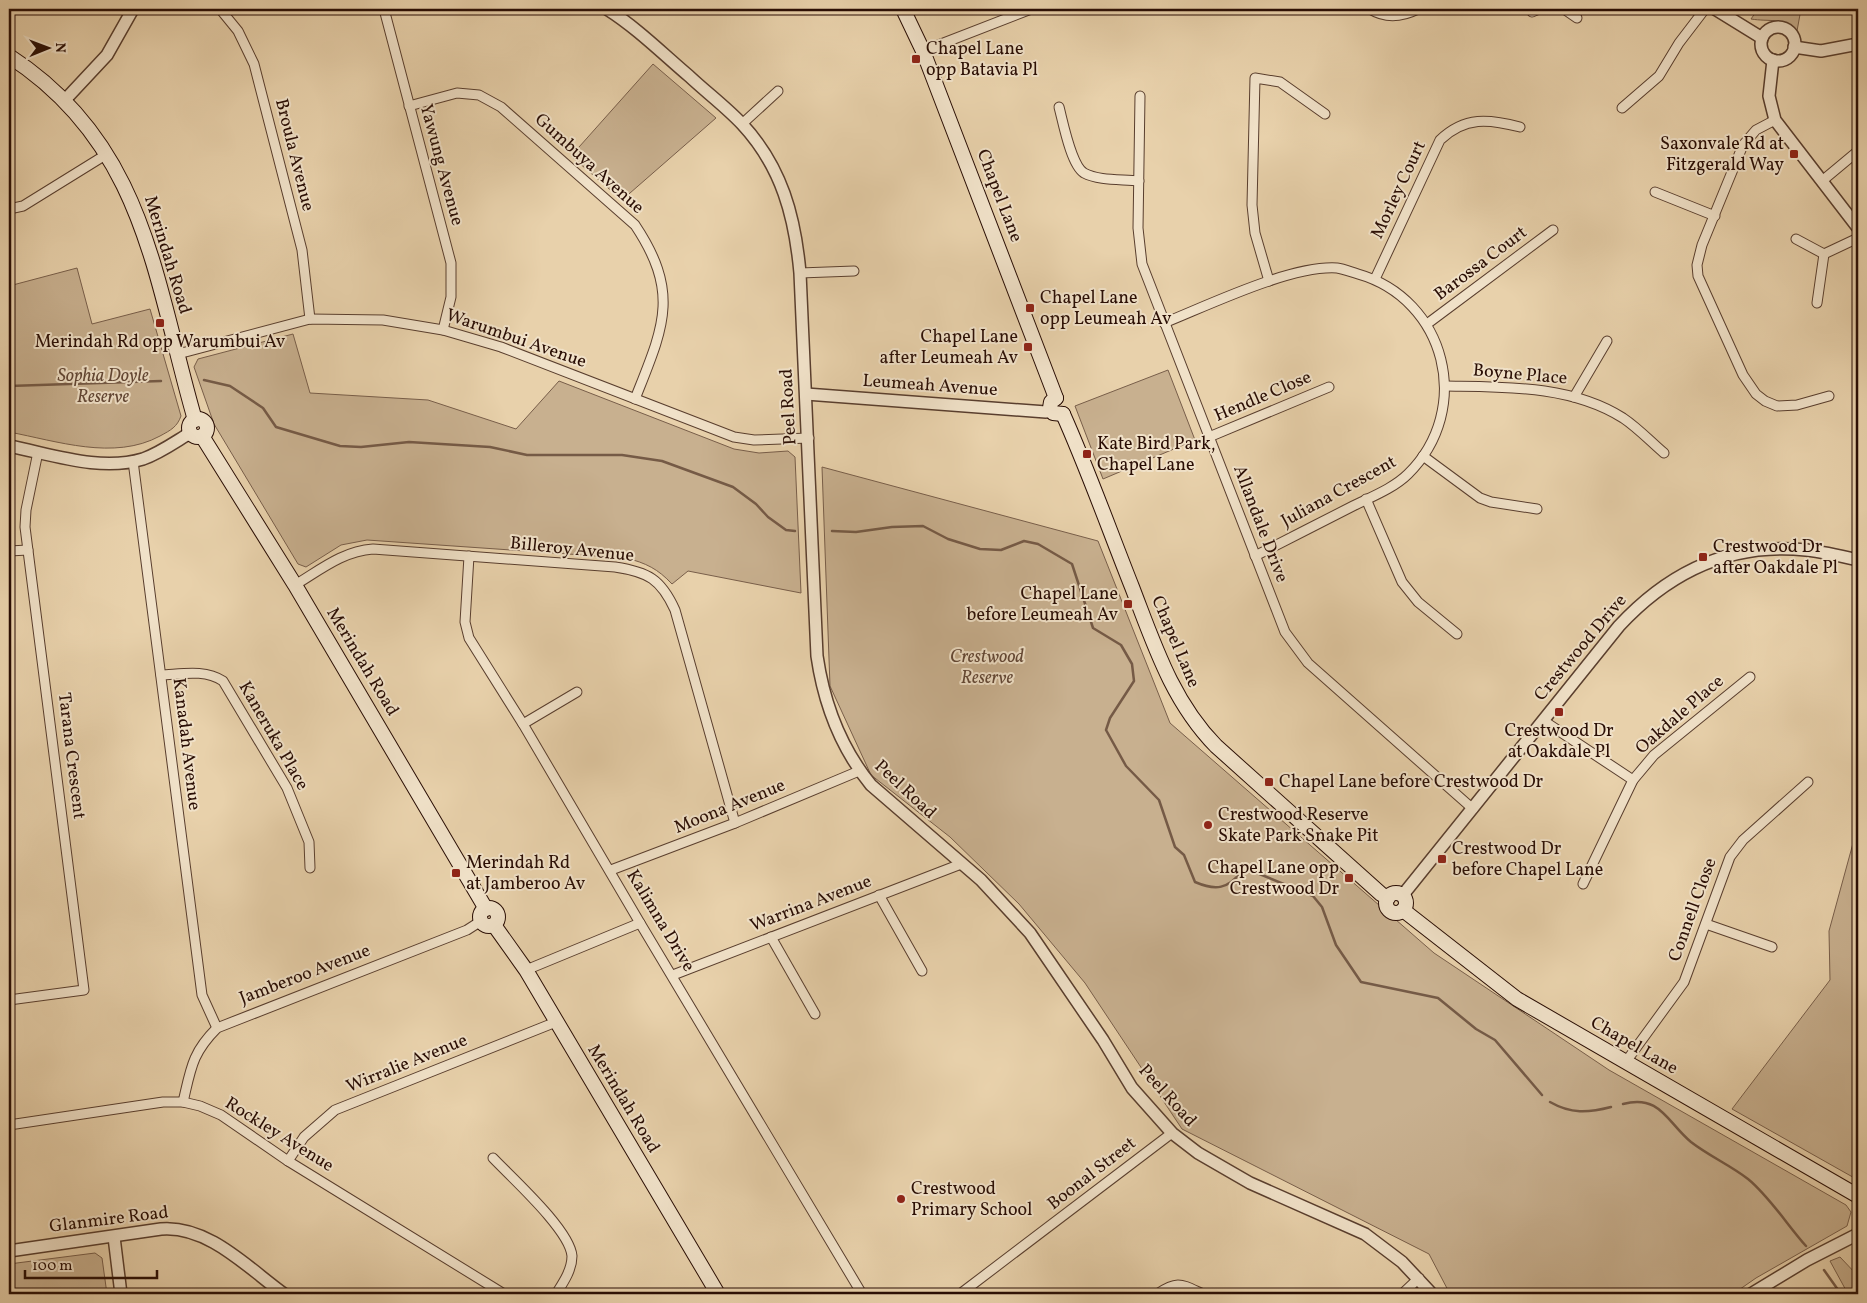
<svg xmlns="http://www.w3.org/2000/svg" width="1867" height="1303" font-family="Vollkorn,serif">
  <rect width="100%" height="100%" fill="#e8d1ab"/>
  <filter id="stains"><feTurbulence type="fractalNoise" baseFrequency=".004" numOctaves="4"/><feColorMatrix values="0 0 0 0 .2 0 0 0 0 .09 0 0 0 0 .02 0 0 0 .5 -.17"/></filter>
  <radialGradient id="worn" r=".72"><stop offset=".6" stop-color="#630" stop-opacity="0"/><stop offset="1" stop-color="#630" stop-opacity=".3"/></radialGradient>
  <g fill="#c8b08f" stroke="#785e4a">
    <path d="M1758,9H1801L1797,31C1784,17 1769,22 1751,19Z"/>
    <path d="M653,64L716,118L622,200L571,156Z"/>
    <path d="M77,268L92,324L150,309L181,416C177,427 171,430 160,436C114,461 57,441 9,432V286Z"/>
    <path d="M293,334L310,393L428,400L516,429L559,381L734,449L759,453L788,451L795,457L801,593L688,571L672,584C658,569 646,563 626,558L367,540L341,545L306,567L298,564L214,424L194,367L198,359Z"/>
    <path d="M1168,370L1195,440L1103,479L1075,406Z"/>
    <path d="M822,467L1098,541L1170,723L1434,953L1609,1070L1846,1205L1851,1212L1847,1226L1756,1278L1733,1294H1450L1429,1254L1182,1129L1085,983L1019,904L950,837L871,775L830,686Z"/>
    <path d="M1858,825V1180L1732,1109L1830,980L1829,931Z"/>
    <path d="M95,1253L102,1258L107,1294H9V1264Z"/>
    <path d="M1840,1257L1858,1276V1294H1848L1830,1261Z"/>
  </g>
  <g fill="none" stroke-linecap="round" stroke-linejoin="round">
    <g stroke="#755a46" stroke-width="2.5">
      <path d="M204,380L230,386L263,408L276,427L340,446L361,447L409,442L490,447L527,455H622L662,461L733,487L756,504L768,517L786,530L795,531"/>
      <path d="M9,386L161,381"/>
      <path d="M832,531L856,532L892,527L923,526L948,539L980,549L1001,550L1024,541L1038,544L1072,564L1093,628L1121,645L1132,664L1134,681L1110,718L1106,730L1126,766L1159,800L1175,847L1184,855L1195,882C1216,891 1228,889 1242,871L1257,873L1313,896L1322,907L1336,945L1361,982L1438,998L1476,1029L1495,1040L1542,1095"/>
      <path d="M1550,1102C1571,1114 1588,1113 1611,1107"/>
      <path d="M1623,1104C1660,1094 1667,1122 1691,1142C1709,1156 1730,1165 1748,1179C1769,1196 1788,1226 1806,1246"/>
      <path d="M1824,1270L1841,1294"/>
    </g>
    <defs>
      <g id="minor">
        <path d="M220,9L238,31L254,64L302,250L310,319"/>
        <path d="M384,9L451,263V297L443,330"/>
        <path d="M1370,9C1386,19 1402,17 1418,9"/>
        <path d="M1564,9L1577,18"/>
        <path d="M1532,12L1539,9"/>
        <path d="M923,51L1031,9"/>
        <path d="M1140,96L1138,228L1142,264L1285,632L1308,663L1473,809"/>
        <path d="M409,106L457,93L479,95L501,107L635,225C681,294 663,328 635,399"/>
        <path d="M1059,107C1063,122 1071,165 1084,173C1099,181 1122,179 1139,181"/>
        <path d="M1622,108L1659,76L1679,43L1705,9"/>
        <path d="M1775,120L1756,130L1743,145L1702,245L1697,265L1698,276L1743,375L1756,394L1765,401L1777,406L1797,405L1829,396"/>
        <path d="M742,124L778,91"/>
        <path d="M1822,181L1858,151"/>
        <path d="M1655,192L1715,216"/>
        <path d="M9,209L23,206L107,154"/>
        <path d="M1796,239L1824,254L1858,238"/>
        <path d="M800,273L854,271"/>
        <path d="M1375,279L1440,140C1465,116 1489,119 1520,127"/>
        <path d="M1269,281L1255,233L1252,205L1255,78L1280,82L1325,114"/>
        <path d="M1817,303L1824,254"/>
        <path d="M1164,323C1209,305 1291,265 1337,268C1344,269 1351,272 1358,274C1446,299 1474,409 1408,474C1394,488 1371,497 1353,506C1320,523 1288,539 1255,556"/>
        <path d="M1427,324L1553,230"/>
        <path d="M178,354L310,319L383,320L443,330L501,347L734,437L754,440L809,438"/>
        <path d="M1446,386C1505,387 1571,385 1623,418C1638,428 1651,442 1664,453"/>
        <path d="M1574,397L1607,341"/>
        <path d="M1209,437L1329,387"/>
        <path d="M1423,456L1480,498L1491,502L1537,509"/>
        <path d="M133,461L202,995L217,1028"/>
        <path d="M1366,499L1402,582L1418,602L1457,634"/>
        <path d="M9,551L28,550"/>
        <path d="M469,556L465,622L469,638L523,724L640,923L862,1294"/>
        <path d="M295,585C320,570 343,551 373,549L615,567C648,572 661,579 675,610L735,823"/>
        <path d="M161,675C182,674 205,669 223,681L287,788L309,842L310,868"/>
        <path d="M1544,721L1633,780"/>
        <path d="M523,724L577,692"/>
        <path d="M611,870L735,823L859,771"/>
        <path d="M1583,884L1633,780L1654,755L1750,677"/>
        <path d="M879,895L922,971"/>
        <path d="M1706,924L1772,947"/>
        <path d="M771,937L815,1014"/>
        <path d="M526,970L640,923"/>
        <path d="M673,975L961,864"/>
        <path d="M9,1000L84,990L25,527L26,510L38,452"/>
        <path d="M1625,1063L1684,982L1730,857L1743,840L1808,782"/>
        <path d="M183,1102C191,1068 192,1053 217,1028L467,930L481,921"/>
        <path d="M9,1125L163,1102H183L200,1106L221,1115L288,1161L504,1294"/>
        <path d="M493,1158C512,1178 570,1230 572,1256C572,1270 563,1283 556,1294"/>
        <path d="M288,1161L304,1137L335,1110L556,1022"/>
        <path d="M960,1294L1172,1133"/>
        <path d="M1157,1294C1178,1280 1181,1284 1203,1294"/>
        <path d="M1402,1294L1419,1278"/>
      </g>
      <g id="tertiary">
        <path d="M607,9C637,28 662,53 689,76C706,92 726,107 742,124C782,167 795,217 800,273L817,656C824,704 840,747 871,785L981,880L1030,933L1103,1040L1132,1088L1172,1133L1198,1153L1250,1183L1365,1234L1402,1262L1432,1294"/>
        <path d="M1715,9L1762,38"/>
        <circle cx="1778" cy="44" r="17"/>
        <path d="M1794,47L1821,51L1858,44"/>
        <path d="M1773,60L1769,96L1775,120L1858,228"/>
        <path d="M64,101L107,55L133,9"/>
        <path d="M806,394L1046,412L1051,411"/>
        <path d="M9,446C51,454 100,472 143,459C160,453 175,442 190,433"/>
        <path d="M1402,896L1619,626C1669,572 1731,542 1806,550C1824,552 1841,556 1858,560"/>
        <path d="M114,1237L121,1294"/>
        <path d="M9,1251L161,1229C208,1225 248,1268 284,1294"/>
        <path d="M1751,1294L1807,1260L1858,1234"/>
      </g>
      <g id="secondary">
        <path d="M903,9L923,51L1056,398"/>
        <path d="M9,56C145,144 154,278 195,420"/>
        <path d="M1056,398L1051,402L1050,408L1053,413L1063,414"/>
        <path d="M1063,414C1088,470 1109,529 1132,587C1154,644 1172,701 1216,746L1381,894L1388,898"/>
        <circle cx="198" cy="428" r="9"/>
        <path d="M202,436L295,585L486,909"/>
        <circle cx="1396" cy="903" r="10"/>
        <circle cx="489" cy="917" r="9"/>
        <path d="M1403,910L1517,999L1858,1196"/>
        <path d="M494,925L526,970L718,1294"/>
      </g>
    </defs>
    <use href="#minor" stroke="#593e2e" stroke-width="11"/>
    <use href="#tertiary" stroke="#593e2e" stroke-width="14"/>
    <use href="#secondary" stroke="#290d04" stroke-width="16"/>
    <use href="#minor" stroke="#f0e1c8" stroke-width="9"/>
    <use href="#tertiary" stroke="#f0e1c8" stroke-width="11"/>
    <use href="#secondary" stroke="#f0e1c8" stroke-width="14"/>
  </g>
  <g fill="#8f2418" stroke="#f0e1c8" stroke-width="2">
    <rect x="911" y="54" width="10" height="10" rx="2.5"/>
    <rect x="1789" y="149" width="10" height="10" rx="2.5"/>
    <rect x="1025" y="303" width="10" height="10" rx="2.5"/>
    <rect x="155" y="318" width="10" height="10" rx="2.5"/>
    <rect x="1023" y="342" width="10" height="10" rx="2.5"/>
    <rect x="1082" y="449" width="10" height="10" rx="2.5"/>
    <rect x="1698" y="552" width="10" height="10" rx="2.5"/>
    <rect x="1123" y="599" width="10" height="10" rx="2.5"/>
    <rect x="1554" y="707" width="10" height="10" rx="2.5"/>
    <rect x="1264" y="777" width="10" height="10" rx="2.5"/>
    <circle cx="1208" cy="825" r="5"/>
    <rect x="1437" y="854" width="10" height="10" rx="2.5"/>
    <rect x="451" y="868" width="10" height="10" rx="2.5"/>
    <rect x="1344" y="873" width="10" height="10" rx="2.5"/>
    <circle cx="901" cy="1199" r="5"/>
  </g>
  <g text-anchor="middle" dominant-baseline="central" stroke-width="4" stroke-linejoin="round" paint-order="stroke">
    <g font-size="18" fill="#290d04" stroke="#f0e1c8" text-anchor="start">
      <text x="926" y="49">Chapel Lane<tspan x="926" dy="21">opp Batavia Pl</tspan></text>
      <text x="1784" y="144" text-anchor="end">Saxonvale Rd at<tspan x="1784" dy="21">Fitzgerald Way</tspan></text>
      <text x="1040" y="298">Chapel Lane<tspan x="1040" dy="21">opp Leumeah Av</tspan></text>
      <text x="1018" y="337" text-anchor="end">Chapel Lane<tspan x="1018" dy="21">after Leumeah Av</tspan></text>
      <text x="160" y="342" text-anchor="middle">Merindah Rd opp Warumbui Av</text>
      <text x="1097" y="444">Kate Bird Park,<tspan x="1097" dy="21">Chapel Lane</tspan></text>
      <text x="1713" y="547">Crestwood Dr<tspan x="1713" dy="21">after Oakdale Pl</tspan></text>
      <text x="1118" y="594" text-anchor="end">Chapel Lane<tspan x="1118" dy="21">before Leumeah Av</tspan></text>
      <text x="1559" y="731" text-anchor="middle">Crestwood Dr<tspan x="1559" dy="21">at Oakdale Pl</tspan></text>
      <text x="1279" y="782">Chapel Lane before Crestwood Dr</text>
      <text x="1218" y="815">Crestwood Reserve<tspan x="1218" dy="21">Skate Park Snake Pit</tspan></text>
      <text x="1452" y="849">Crestwood Dr<tspan x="1452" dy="21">before Chapel Lane</tspan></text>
      <text x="466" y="863">Merindah Rd<tspan x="466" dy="21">at Jamberoo Av</tspan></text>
      <text x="1339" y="868" text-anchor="end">Chapel Lane opp<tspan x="1339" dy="21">Crestwood Dr</tspan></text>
      <text x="911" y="1189">Crestwood<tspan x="911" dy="21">Primary School</tspan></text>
    </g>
    <g font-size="18" fill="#290d04" stroke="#f0e1c8">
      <text transform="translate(294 155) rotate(76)">Broula Avenue</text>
      <text transform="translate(589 164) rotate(42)">Gumbuya Avenue</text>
      <text transform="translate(441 165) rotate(75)">Yawung Avenue</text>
      <text transform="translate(1399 190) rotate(-65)">Morley Court</text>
      <text transform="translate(999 196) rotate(69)">Chapel Lane</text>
      <text transform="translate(167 255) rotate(73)">Merindah Road</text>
      <text transform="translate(1481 264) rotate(-37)">Barossa Court</text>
      <text transform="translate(516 339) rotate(19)">Warumbui Avenue</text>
      <text transform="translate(1520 375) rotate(5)">Boyne Place</text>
      <text transform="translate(930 386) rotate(4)">Leumeah Avenue</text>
      <text transform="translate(1263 397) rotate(-23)">Hendle Close</text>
      <text transform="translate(789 407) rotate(-93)">Peel Road</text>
      <text transform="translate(1339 492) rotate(-29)">Juliana Crescent</text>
      <text transform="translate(1260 524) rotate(69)">Allandale Drive</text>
      <text transform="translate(572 550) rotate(6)">Billeroy Avenue</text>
      <text transform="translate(1175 642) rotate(67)">Chapel Lane</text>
      <text transform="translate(1581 648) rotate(-50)">Crestwood Drive</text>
      <text transform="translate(362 662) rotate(59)">Merindah Road</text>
      <text transform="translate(1680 715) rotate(-41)">Oakdale Place</text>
      <text transform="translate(273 736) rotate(60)">Kaneruka Place</text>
      <text transform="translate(186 744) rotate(83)">Kanadah Avenue</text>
      <text transform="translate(71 756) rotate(83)">Tarana Crescent</text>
      <text transform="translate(905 790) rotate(43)">Peel Road</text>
      <text transform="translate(730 807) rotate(-22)">Moona Avenue</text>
      <text transform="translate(811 904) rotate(-21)">Warrina Avenue</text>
      <text transform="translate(1693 910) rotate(-70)">Connell Close</text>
      <text transform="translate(660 921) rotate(59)">Kalimna Drive</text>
      <text transform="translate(305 975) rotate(-21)">Jamberoo Avenue</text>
      <text transform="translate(1634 1046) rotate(30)">Chapel Lane</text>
      <text transform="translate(407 1064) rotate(-22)">Wirralie Avenue</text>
      <text transform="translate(1167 1096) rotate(48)">Peel Road</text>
      <text transform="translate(623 1099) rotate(59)">Merindah Road</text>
      <text transform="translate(279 1135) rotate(32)">Rockley Avenue</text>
      <text transform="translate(1092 1174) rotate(-38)">Boonal Street</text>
      <text transform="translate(109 1220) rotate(-7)">Glanmire Road</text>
    </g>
    <g font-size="18" font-style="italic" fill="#614635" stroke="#f0e1c8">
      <text x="103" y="376">Sophia Doyle<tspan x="103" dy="21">Reserve</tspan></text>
      <text x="987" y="657">Crestwood<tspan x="987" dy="21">Reserve</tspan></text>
    </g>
  </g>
  <rect width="1867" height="1303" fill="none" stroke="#e8d1ab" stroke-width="30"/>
  <rect x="10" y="10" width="1847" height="1283" fill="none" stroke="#290d04" stroke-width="2.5"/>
  <rect x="15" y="15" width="1837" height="1273" fill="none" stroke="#290d04"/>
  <g transform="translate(48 48) rotate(89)" stroke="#f0e1c8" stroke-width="4" paint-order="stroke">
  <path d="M0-4L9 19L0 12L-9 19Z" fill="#290d04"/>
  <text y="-8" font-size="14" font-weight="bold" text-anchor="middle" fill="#290d04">N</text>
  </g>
  <path d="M25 1270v8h132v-8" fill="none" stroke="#290d04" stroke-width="2.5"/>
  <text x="32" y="1270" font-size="15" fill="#290d04" stroke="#f0e1c8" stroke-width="4" paint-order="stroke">100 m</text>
  <rect width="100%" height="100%" filter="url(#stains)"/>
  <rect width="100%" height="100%" fill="url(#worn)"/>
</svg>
